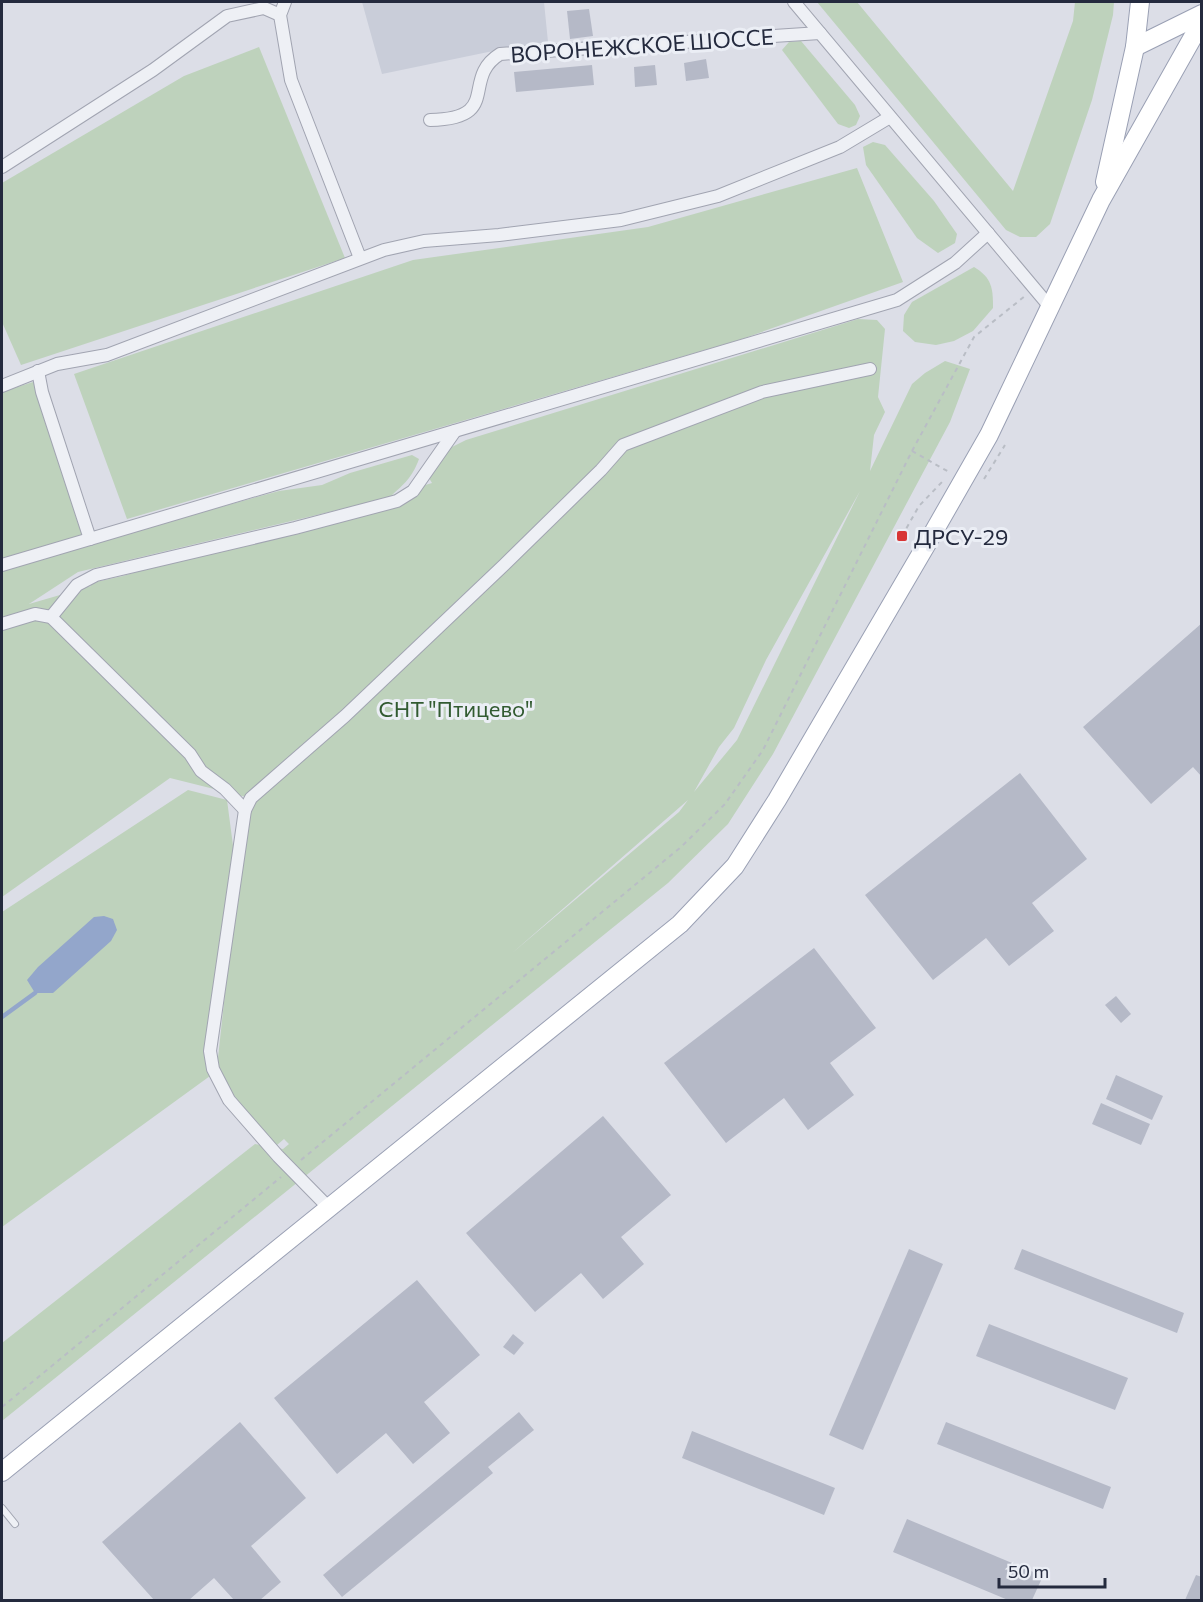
<svg xmlns="http://www.w3.org/2000/svg" width="1203" height="1602" font-family="Commissioner,sans-serif">
  <rect width="100%" height="100%" fill="#dcdee7"/>
  <path fill="#c9cdd9" d="M362,2H544L548,42L513,47L382,74Z"/>
  <g fill="#bed2bc" fill-rule="evenodd">
    <path d="M817,2H857L1013,191L1073,21L1075,2H1114L1113,15L1092,100L1050,224L1036,237H1020L1006,230Z"/>
    <path d="M801,41L855,105L860,116L856,125L849,128L838,124L782,50L789,42Z"/>
    <path d="M259,47L345,258L21,365L2,322V183L184,76Z"/>
    <path d="M873,142L885,145L934,201L957,234L955,243L938,253L917,238L866,165L863,147Z"/>
    <path d="M857,168L903,282L739,340L127,519L74,374L413,260L648,227Z"/>
    <path d="M974,267C992,278 993,288 993,308L973,331L954,341L936,345L915,342L903,331L904,315L912,302Z"/>
    <path d="M858,319L877,320L885,329L878,397L885,412L874,435L870,471L912,384L925,373L945,361L970,369L950,422L773,754L728,824L668,883L2,1421V1343L255,1144L283,1149L289,1144L284,1139L277,1145L231,1097L217,1067L233,919L210,1076L2,1227V912L188,790L227,800L237,876L250,798L170,778L2,897V571L107,538L279,491L322,485L350,473L412,455L419,459C412,478 404,484 392,495L432,483L429,478L448,449L466,440ZM860,491L737,740L694,792L719,747L734,728L766,660ZM350,507L123,576L91,583V586L29,604L78,572ZM688,800L679,812L511,954Z"/>
    <path d="M36,381L86,535L2,559V392Z"/>
  </g>
  <path fill="#93a6cb" d="M104,916L113,919L117,930L111,941L53,993H35L27,980L38,967L94,917Z"/>
  <g fill="none" stroke-linecap="round" stroke-linejoin="round">
    <path stroke="#93a6cb" stroke-width="4.5" d="M2,1017L35,993"/>
  </g>
  <g fill="#b5b9c7">
    <path d="M589,9L593,36L570,39L567,11Z"/>
    <path d="M706,59L709,78L686,81L684,63Z"/>
    <path d="M592,65L594,85L516,92L514,72Z"/>
    <path d="M655,65L657,85L635,87L634,67Z"/>
    <path d="M1202,623V777L1193,767L1151,804L1083,727Z"/>
    <path d="M1020,773L1087,859L1032,903L1054,931L1009,966L986,938L933,980L865,895Z"/>
    <path d="M814,948L876,1028L830,1063L854,1095L808,1130L784,1098L726,1143L664,1063Z"/>
    <path d="M1116,996L1131,1014L1121,1023L1105,1005Z"/>
    <path d="M1116,1075L1163,1096L1152,1120L1106,1099Z"/>
    <path d="M1101,1103L1150,1124L1141,1145L1092,1124Z"/>
    <path d="M603,1116L671,1195L621,1237L644,1264L603,1299L581,1273L535,1312L466,1233Z"/>
    <path d="M909,1249L943,1264L863,1450L829,1435Z"/>
    <path d="M1022,1249L1184,1313L1177,1333L1014,1269Z"/>
    <path d="M417,1280L480,1355L424,1402L450,1433L413,1464L386,1433L337,1474L274,1398Z"/>
    <path d="M989,1324L1128,1378L1115,1410L976,1356Z"/>
    <path d="M513,1334L524,1343L514,1355L503,1347Z"/>
    <path d="M519,1412L534,1430L488,1467L493,1473L342,1597L323,1575Z"/>
    <path d="M240,1422L306,1498L251,1546L281,1582L260,1600H234L214,1578L189,1600H154L102,1542Z"/>
    <path d="M946,1422L1111,1487L1103,1509L937,1444Z"/>
    <path d="M692,1431L835,1488L824,1515L682,1458Z"/>
    <path d="M907,1519L1043,1576L1032,1600H1008L893,1552Z"/>
    <path d="M1196,1575L1202,1577V1600H1185Z"/>
  </g>
  <g fill="none" stroke-linecap="round" stroke-linejoin="round">
    <defs>
      <path id="service" d="M2,1508L15,1524"/>
      <g id="minor">
        <path d="M285,2L280,15L291,80L360,258"/>
        <path d="M794,2L1050,307"/>
        <path d="M430,120C503,119 460,79 500,54L820,33"/>
        <path d="M2,167L153,70L227,16L264,8L280,15"/>
        <path d="M38,371L42,392L90,539"/>
        <path d="M2,386L57,364L107,355L384,250L424,241L499,235L621,220L718,196L840,147L890,117"/>
        <path d="M2,565L897,300L955,263L988,233"/>
        <path d="M51,617L77,585L96,575L295,528L397,501L413,491L455,431"/>
        <path d="M2,624L35,614L51,617L190,754L201,771L225,789L245,810"/>
        <path d="M329,1208L278,1156L229,1100L213,1069L210,1051L245,810L251,798L345,716L504,565L601,470L623,445L762,392L870,369"/>
      </g>
      <g id="primary">
        <path d="M1135,47L1202,14"/>
        <path d="M1105,182L1135,47L1140,2"/>
        <path d="M2,1472L680,924L735,866L777,800L925,547L989,435L1101,200L1202,21"/>
      </g>
    </defs>
    <use href="#service" stroke="#a1a4b1" stroke-width="8"/>
    <use href="#minor" stroke="#a1a4b1" stroke-width="14"/>
    <use href="#primary" stroke="#9aa0b4" stroke-width="20"/>
    <g stroke="#b9bdc5" stroke-width="2" stroke-dasharray="4.5 4.5" stroke-linecap="butt">
      <path d="M912,451L949,472"/>
      <path d="M984,479L1005,445"/>
      <path d="M902,536L919,506L943,481"/>
      <path d="M301,1160L681,847L725,804L763,750L912,451L974,337L1025,296"/>
      <path d="M2,1407L281,1177"/>
    </g>
    <use href="#service" stroke="#eef0f5" stroke-width="6"/>
    <use href="#minor" stroke="#eef0f5" stroke-width="12"/>
    <use href="#primary" stroke="#fff" stroke-width="18"/>
  </g>
  <rect fill="#d83535" stroke="#ebeef5" stroke-width="2" x="896" y="530" width="12" height="12" rx="3"/>
  <g text-anchor="middle" dominant-baseline="central" stroke-width="6" stroke-linejoin="round" paint-order="stroke">
    <g font-size="22" fill="#242a3e" stroke="#ebeef5">
      <text transform="translate(642 45) rotate(-4)">ВОРОНЕЖСКОЕ ШОССЕ</text>
    </g>
    <g font-size="22" fill="#242a3e" stroke="#ebeef5" text-anchor="start">
      <text x="914" y="536">ДРСУ-29</text>
    </g>
    <g font-size="22" fill="#325b31" stroke="#ebeef5">
      <text x="456" y="708">СНТ "Птицево"</text>
    </g>
  </g>
  <rect width="1203" height="1602" fill="none" stroke="#242a3e" stroke-width="6"/>
  <path d="M999 1578v9h106v-9" fill="none" stroke="#242a3e" stroke-width="3"/>
  <text x="1008" y="1578" font-size="18" fill="#242a3e" stroke="#ebeef5" stroke-width="4.5" paint-order="stroke">50 m</text>
</svg>
